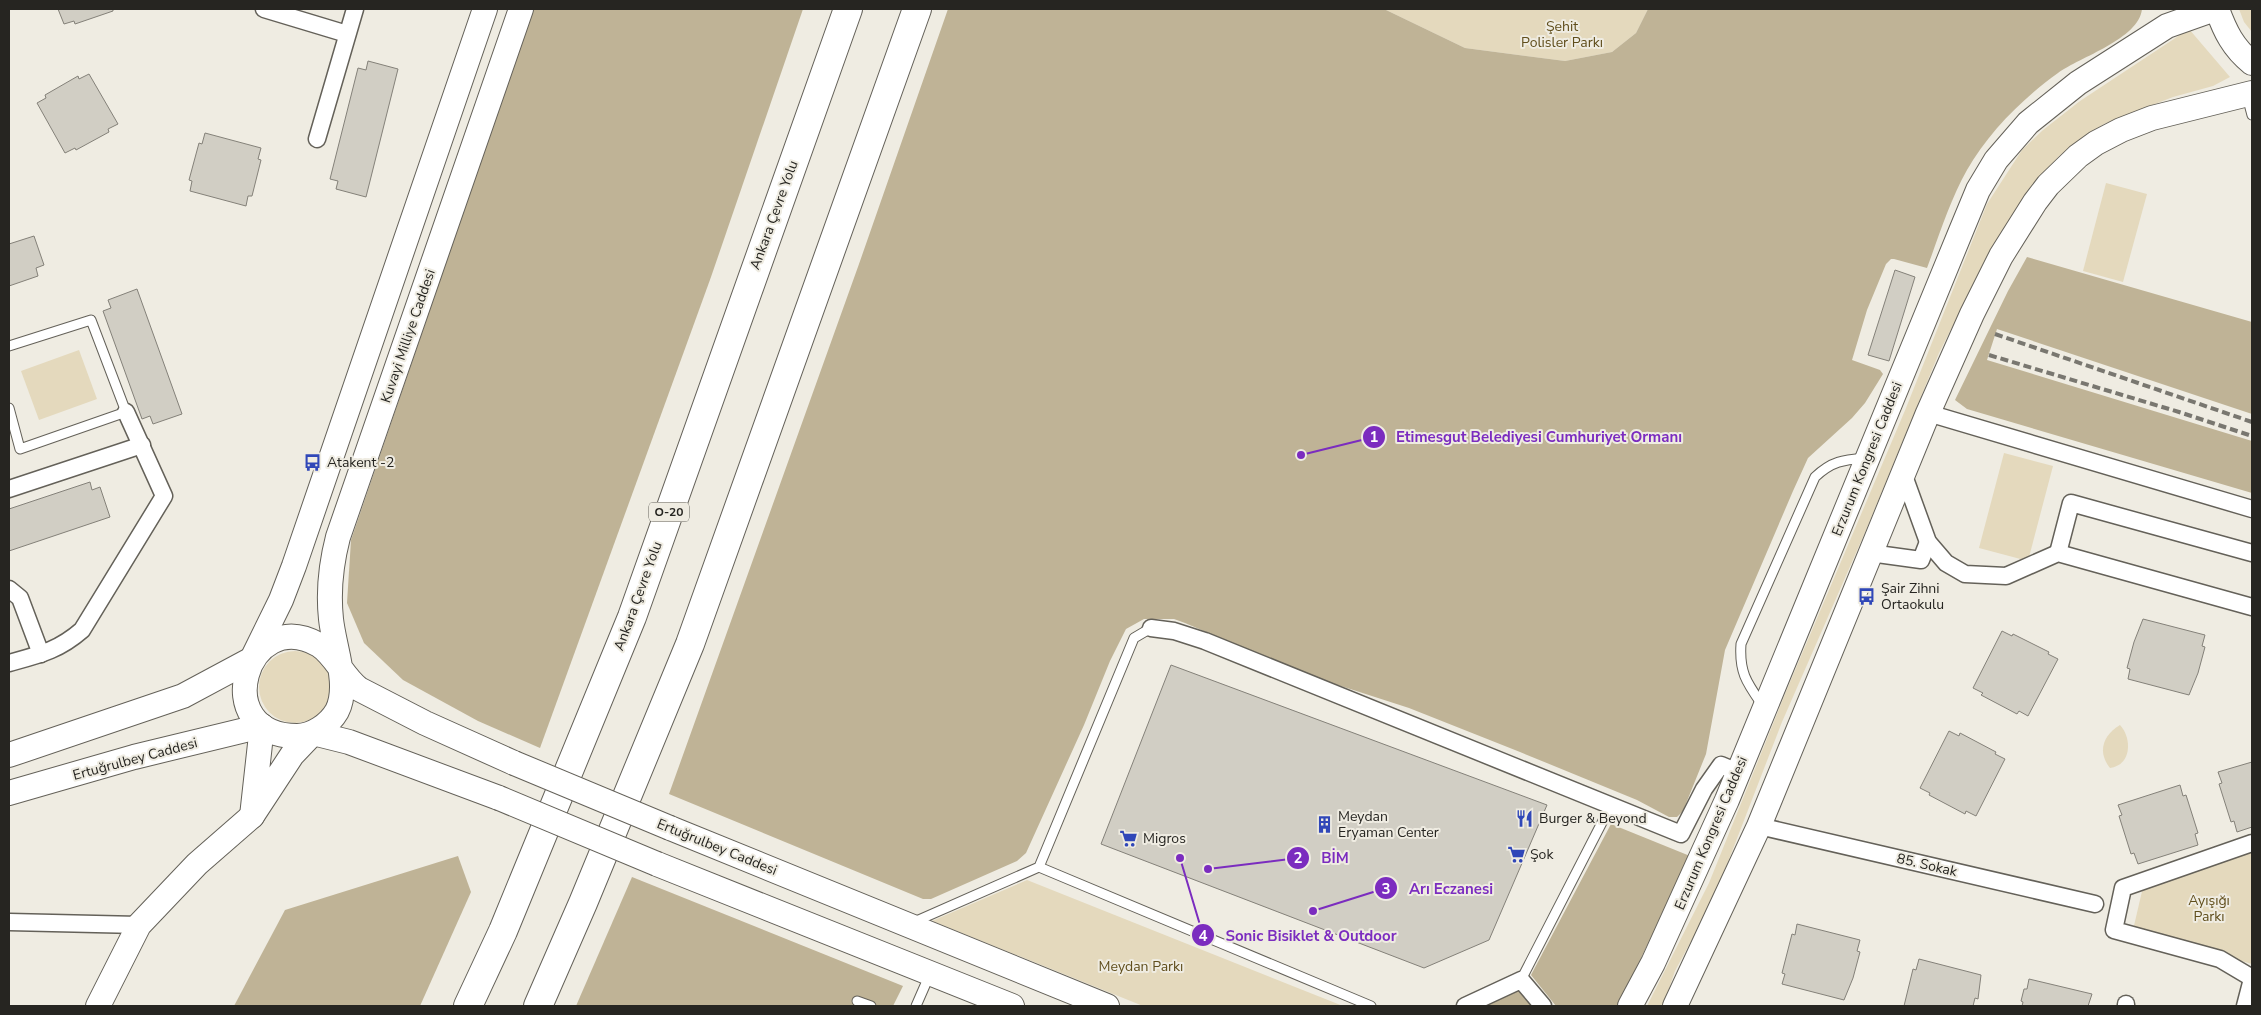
<svg xmlns="http://www.w3.org/2000/svg" width="2261" height="1015" font-family="'Nunito Sans',sans-serif">
  <rect width="100%" height="100%" fill="#efece2"/>
  <g fill="#e4d9bd">
    <path d="M1384,9H1648L1636,33L1612,52L1565,61L1465,48Z"/>
    <path d="M2239,9H2252V32L2244,22Z"/>
    <path d="M2189,29L2230,77L2213,86L2173,97L2104,124L2083,137L2059,156L2038,181L1979,274L1939,353L1866,530L1782,722L1726,867L1705,915L1675,971L1663,1006H1647L1709,883L1785,694L1906,408L1987,204L2022,150L2043,130L2080,101Z"/>
    <path d="M2106,183L2147,194L2123,282L2083,271Z"/>
    <path d="M79,350L97,399L39,420L21,371Z"/>
    <path d="M2004,453L2053,466L2028,561L1979,548Z"/>
    <circle cx="295" cy="687" r="36"/>
    <path d="M2120,725C2132,738 2132,765 2110,768C2097,752 2103,735 2120,725Z"/>
    <path d="M2252,848V964L2133,930L2143,887Z"/>
    <path d="M1027,880L1343,1006H1143L932,921Z"/>
  </g>
  <g fill="#bfb396">
    <path d="M533,9H803L711,277L540,748L478,721L403,680L364,643L347,603L351,540Z"/>
    <path d="M948,9H1384L1465,48L1565,61L1612,52L1636,33L1648,9H2142C2139,39 2080,57 2058,73C2023,98 1988,133 1967,170C1950,200 1939,236 1927,268L1894,259H1891L1886,264L1867,310L1852,360L1880,370L1883,374L1865,403L1852,418L1808,458L1793,491L1725,650L1706,754L1683,811L1677,817H1669L1637,800L1520,752L1409,708L1310,676L1185,623L1174,619H1144L1126,629L1110,661L1084,725L1026,853L1017,861L931,899H923L669,794L859,264Z"/>
    <path d="M2027,257L2252,322V414L1997,329L1987,360L2252,441V493L1967,409L1955,400L2008,291Z"/>
    <path d="M1611,824L1690,856L1618,1006H1556L1531,975Z"/>
    <path d="M458,856L471,892L420,1006H234L285,910Z"/>
    <path d="M632,877L903,986L893,1006H576Z"/>
    <path d="M1517,987L1533,1006H1476Z"/>
  </g>
  <g fill="#d1cec4" stroke="#848179">
    <path d="M58,9H113V11L75,24L74,21L64,24Z"/>
    <path d="M368,61L398,69L366,197L336,189L338,181L330,179L358,68L366,70Z"/>
    <path d="M89,74L118,124L108,129L109,132L76,150L75,148L65,153L37,103L46,98L45,95L78,76L79,79Z"/>
    <path d="M205,133L261,148L258,159L261,160L252,196H248L246,206L190,191L192,181L189,180L199,143L202,144Z"/>
    <path d="M34,236L44,265L36,268L38,276L9,286V244Z"/>
    <path d="M1895,270L1915,277L1889,361L1868,355Z"/>
    <path d="M137,289L182,414L153,424L150,416L142,419L103,311L111,308L108,300Z"/>
    <path d="M90,482L92,490L100,487L110,517L9,551V509Z"/>
    <path d="M2143,619L2205,635L2202,646L2205,647L2198,673L2189,695L2128,679L2130,669L2127,668L2134,642Z"/>
    <path d="M2002,631L2012,636L2013,634L2049,652L2048,654L2058,659L2028,716L2019,711L2017,714L1981,695L1983,693L1973,688Z"/>
    <path d="M1171,665L1547,805L1489,940L1424,968L1101,844Z"/>
    <path d="M1949,731L1959,736L1960,733L1996,752L1995,754L2005,759L1976,816L1966,811L1965,814L1929,795L1930,793L1920,788Z"/>
    <path d="M2252,762V827L2237,832L2234,821L2231,822L2219,784L2222,783L2218,772Z"/>
    <path d="M2180,785L2183,796L2186,795L2198,833L2195,834L2198,845L2138,864L2134,853L2131,854L2119,816L2122,815L2118,805Z"/>
    <path d="M1797,924L1860,940L1857,951L1860,952L1853,978L1844,1000L1782,984L1785,974L1782,973L1792,934L1795,935Z"/>
    <path d="M1919,959L1981,975L1978,999L1975,998L1973,1006H1904L1913,969L1916,970Z"/>
    <path d="M2029,979L2092,994L2088,1006H2022L2023,1002L2021,1001L2024,989H2027Z"/>
  </g>
  <g fill="none" stroke-linecap="round" stroke-linejoin="round">
    <defs>
      <g id="service">
        <path d="M2247,96L2252,115"/>
        <path d="M9,346L91,320L126,412L20,449L9,408"/>
        <path d="M1763,706C1747,683 1739,673 1741,644L1815,477C1832,461 1843,460 1865,458"/>
        <path d="M1039,867L1371,1006"/>
        <path d="M914,922L1039,867L1134,638L1151,628"/>
        <path d="M1521,980L1611,805"/>
        <path d="M857,1001L871,1006"/>
        <path d="M916,1006L930,974"/>
      </g>
      <g id="minor">
        <path d="M264,9L347,34"/>
        <path d="M317,139L355,9"/>
        <path d="M1928,413L2252,509"/>
        <path d="M1903,473L1928,542L1946,563L1965,574L2006,576L2058,553L2252,607"/>
        <path d="M9,489L142,445"/>
        <path d="M1870,553L1921,560L1928,542"/>
        <path d="M2058,553L2071,503L2252,553"/>
        <path d="M9,589L20,598L41,654"/>
        <path d="M1151,628L1174,631L1205,641L1681,834L1704,789L1721,765L1738,772"/>
        <path d="M9,663C38,655 58,651 82,630L164,496L126,412"/>
        <path d="M1759,826L2095,904"/>
        <path d="M2252,843L2123,888L2114,930L2220,959L2252,978"/>
        <path d="M9,922L139,925"/>
        <path d="M1465,1006L1521,980L1543,1006"/>
        <path d="M2126,1006V1004"/>
        <path d="M2245,1006L2252,979"/>
      </g>
      <g id="secondary">
        <path d="M2217,9C2225,31 2233,48 2252,63"/>
        <path d="M254,655L281,600L294,566L485,9"/>
        <path d="M262,726L252,816L292,755L313,733"/>
        <path d="M313,733L349,742L499,798"/>
        <path d="M9,755L183,696L252,659"/>
        <path d="M514,763L425,723L359,689C343,677 335,655 319,645C246,603 207,736 297,736C312,736 329,725 337,711C350,685 334,648 331,619C328,591 331,564 338,537L521,9"/>
        <path d="M9,793L134,757L262,726"/>
        <path d="M670,828L1107,1006"/>
        <path d="M657,864L1012,1006"/>
        <path d="M98,1006L139,925L197,864L252,816"/>
        <path d="M1630,1006L1653,963L1727,800L1961,231L1978,190L1996,160L2028,123L2078,83L2167,26L2215,9"/>
        <path d="M1675,1006L1759,826L1928,413L1972,314L2001,256L2035,202L2048,185L2078,156L2096,143L2121,130L2152,118L2252,93"/>
      </g>
      <g id="motorway">
        <path d="M468,1006L503,931L632,617L848,9"/>
        <path d="M538,1006L583,903L690,644L917,9"/>
      </g>
    </defs>
    <use href="#service" stroke="#646159" stroke-width="11"/>
    <use href="#minor" stroke="#646159" stroke-width="19"/>
    <use href="#secondary" stroke="#646159" stroke-width="26"/>
    <use href="#motorway" stroke="#646159" stroke-width="30"/>
    <use href="#service" stroke="#fff" stroke-width="9"/>
    <use href="#minor" stroke="#fff" stroke-width="16"/>
    <use href="#secondary" stroke="#fff" stroke-width="24"/>
    <use href="#motorway" stroke="#fff" stroke-width="28"/>
    <g stroke="#797770" stroke-width="4" stroke-dasharray="8 4" stroke-linecap="butt">
      <path d="M1995,334L2252,422"/>
      <path d="M1989,355L2179,412L2252,436"/>
    </g>
    <defs>
      <g id="secondary-bridge">
        <path d="M514,763L670,828"/>
        <path d="M499,798L657,864"/>
      </g>
    </defs>
    <use href="#secondary-bridge" stroke="#646159" stroke-width="26" stroke-linecap="butt"/>
    <use href="#secondary-bridge" stroke="#fff" stroke-width="24"/>
  </g>
  <defs>
    <symbol id="bus-bare" viewBox="-9 -9 18 18"><path d="M-5-6H5V4H4V6H2V4H-2V6H-4V4H-5ZM-3.5-4V0h7V-4ZM-3.5 1.2v1.5H-2V1.2ZM2 1.2v1.5H3.5V1.2Z" fill="#3047b8" stroke="#efece2" stroke-width="2.5" paint-order="stroke"/></symbol>
    <symbol id="restaurant-bare" viewBox="-9 -9 18 18"><path d="M-5-6h1v4h1v-4h1v4h1v-4h1v5L-1.5 .5V6h-2V.5L-5-1ZM5-6V6H3V1.5H1.5Q1.5-4 5-6Z" fill="#3047b8" stroke="#efece2" stroke-width="2.5" paint-order="stroke"/></symbol>
    <symbol id="building-bare" viewBox="-9 -9 18 18"><path d="M-4-6H4V6H1V3H-1V6H-4ZM-2.5-4.3h1.7v1.8h-1.7ZM.8-4.3h1.7v1.8H.8ZM-2.5-1h1.7V.8h-1.7ZM.8-1h1.7V.8H.8Z" fill="#3047b8" stroke="#efece2" stroke-width="2.5" paint-order="stroke"/></symbol>
    <symbol id="supermarket-bare" viewBox="-9 -9 18 18"><path d="M-6-5.5h2.5l.6 2H6L4.5 2H-2.5L-4.4-4H-6ZM-1.5 3.2a1.3 1.3 0 1 0 .1 0ZM3 3.2a1.3 1.3 0 1 0 .1 0Z" fill="#3047b8" stroke="#efece2" stroke-width="2.5" paint-order="stroke"/></symbol>
  </defs>
  <g fill-rule="evenodd">
    <use href="#bus-bare" x="300" y="450" width="25" height="25"/>
    <use href="#bus-bare" x="1854" y="584" width="25" height="25"/>
    <use href="#restaurant-bare" x="1512" y="806" width="25" height="25"/>
    <use href="#building-bare" x="1312" y="812" width="25" height="25"/>
    <use href="#supermarket-bare" x="1116" y="826" width="25" height="25"/>
    <use href="#supermarket-bare" x="1504" y="842" width="25" height="25"/>
  </g>
  <g text-anchor="middle" dominant-baseline="central" stroke-width="4" stroke-linejoin="round" paint-order="stroke">
    <rect fill="#efece2" stroke="#62615b" stroke-width="1" x="649" y="502.5" width="40" height="19" rx="4"/>
    <g font-size="12" font-weight="bold" fill="#262521">
      <text x="669" y="512">O-20</text>
    </g>
    <g font-size="14" fill="#604e1c" stroke="#efece2">
      <text x="1562" y="26">Şehit<tspan x="1562" dy="16">Polisler Parkı</tspan></text>
      <text x="2209" y="900">Ayışığı<tspan x="2209" dy="16">Parkı</tspan></text>
      <text x="1141" y="966">Meydan Parkı</text>
    </g>
    <g font-size="14" fill="#262521" stroke="#efece2">
      <text transform="translate(774 215) rotate(-70)">Ankara Çevre Yolu</text>
      <text transform="translate(408 336) rotate(-71)">Kuvayi Milliye Caddesi</text>
      <text transform="translate(1867 459) rotate(-68)">Erzurum Kongresi Caddesi</text>
      <text transform="translate(638 596) rotate(-70)">Ankara Çevre Yolu</text>
      <text transform="translate(135 759) rotate(-15)">Ertuğrulbey Caddesi</text>
      <text transform="translate(1711 833) rotate(-67)">Erzurum Kongresi Caddesi</text>
      <text transform="translate(717 847) rotate(22)">Ertuğrulbey Caddesi</text>
      <text transform="translate(1927 865) rotate(13)">85. Sokak</text>
    </g>
    <g font-size="14" fill="#262521" stroke="#efece2" text-anchor="start">
      <text x="327" y="462">Atakent -2</text>
      <text x="1881" y="588">Şair Zihni<tspan x="1881" dy="16">Ortaokulu</tspan></text>
      <text x="1338" y="816">Meydan<tspan x="1338" dy="16">Eryaman Center</tspan></text>
      <text x="1539" y="818">Burger &amp; Beyond</text>
      <text x="1143" y="838">Migros</text>
      <text x="1530" y="854">Şok</text>
    </g>
  </g>
  <path fill="none" stroke="#7b2cbf" stroke-width="2" d="M1301 455L1374 437M1208 869L1298 858M1313 911L1386 888M1180 858L1203 935"/>
  <g fill="#7b2cbf" stroke="#efece2" stroke-width="2">
    <circle cx="1301" cy="455" r="5"/>
    <circle cx="1208" cy="869" r="5"/>
    <circle cx="1313" cy="911" r="5"/>
    <circle cx="1180" cy="858" r="5"/>
    <circle cx="1374" cy="437" r="12"/>
    <circle cx="1298" cy="858" r="12"/>
    <circle cx="1386" cy="888" r="12"/>
    <circle cx="1203" cy="935" r="12"/>
  </g>
  <g font-size="15" text-anchor="middle" font-weight="bold" fill="#fff">
    <text x="1374" y="442">1</text>
    <text x="1298" y="863">2</text>
    <text x="1386" y="894">3</text>
    <text x="1203" y="941">4</text>
  </g>
  <g font-size="15" text-anchor="middle" font-weight="bold" fill="#7b2cbf" stroke="#efece2" stroke-width="4" stroke-linejoin="round" paint-order="stroke">
    <text x="1539" y="442">Etimesgut Belediyesi Cumhuriyet Ormanı</text>
    <text x="1335" y="863">BİM</text>
    <text x="1451" y="894">Arı Eczanesi</text>
    <text x="1311" y="941">Sonic Bisiklet &amp; Outdoor</text>
  </g>
  <rect width="2261" height="1015" fill="none" stroke="#262521" stroke-width="20"/>
</svg>
